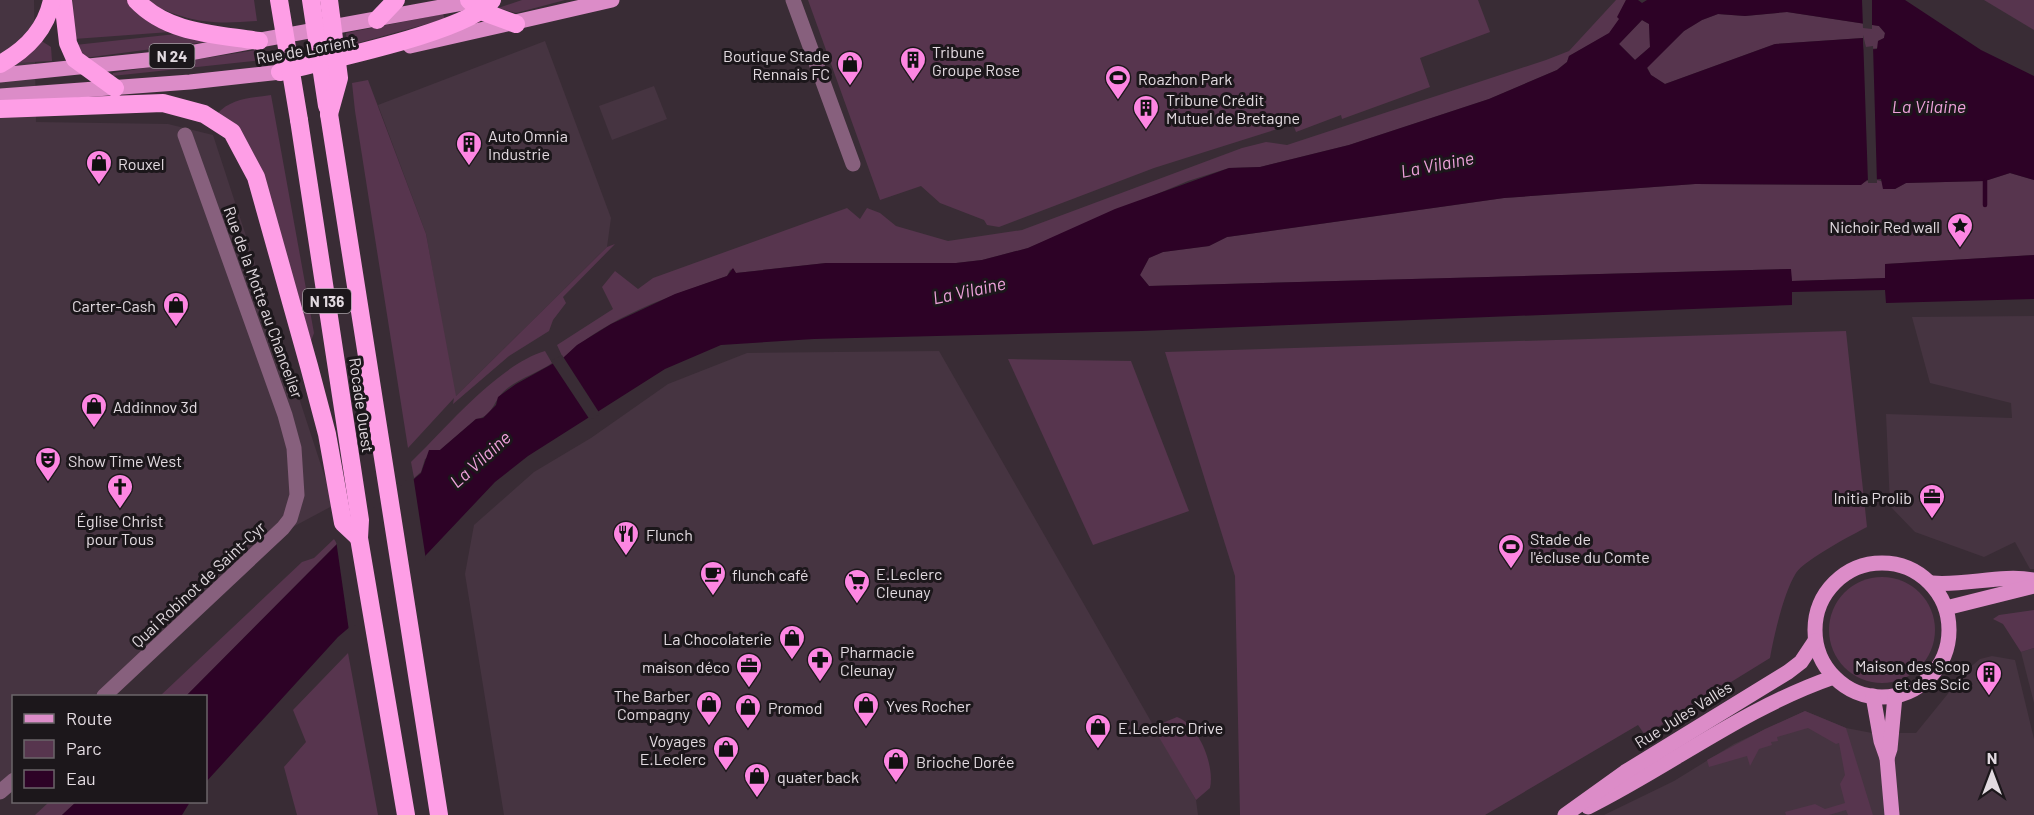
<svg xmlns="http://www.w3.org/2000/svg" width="2034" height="815" font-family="Barlow,sans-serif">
  <rect width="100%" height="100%" fill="#392c35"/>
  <g fill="#463441">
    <path d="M0,0H34L36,122L168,124L213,135L334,505L274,537L104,696H14L13,780L0,792Z"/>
    <path d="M545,41L611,218L607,247L455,397L426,234L378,105Z"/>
    <path d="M654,86L667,119L612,140L599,106Z"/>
    <path d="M2034,316V569H2030L2015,542L1984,557L1915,532L1890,506L1886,414L2012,418L2011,403L1930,383L1912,317Z"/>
    <path d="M939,351L1196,800L1198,815H504L465,574L474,525L534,472L591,438L668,384L747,353Z"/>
    <path d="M2034,648V703L2021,652Z"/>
    <path d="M1992,656L2015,660L2034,739V815H1604L1674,781L1734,744L1805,711L1846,728L1872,733H1916L1968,669L1980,659Z"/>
  </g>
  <g fill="#57354e">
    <path d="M73,0H128L170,32L74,39Z"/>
    <path d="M143,0H254L257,21C208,25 187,22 143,0Z"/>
    <path d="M522,0H565L516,13L498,8Z"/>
    <path d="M808,0H1478L1490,32L1420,58L1430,87L1342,119L1341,115L1296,132L1293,124L1154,168L999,227L987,225L984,220L940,203L921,186L880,200Z"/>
    <path d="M1616,0H1626L1618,17L1620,18L1610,33L1569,56L1567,62L1557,70L1489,99L1349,145L1260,167L1229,168L1188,181L1028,248L982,260L956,263H826L736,273L733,269L730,270L727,276C670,296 609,316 563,358L557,345L613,309L602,287L615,271L638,289L653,278L847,208L860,219L867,208L880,213L896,226L948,241L1022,230L1242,148L1266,142L1287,145L1546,60L1569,51Z"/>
    <path d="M1984,0H2034V30Z"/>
    <path d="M1787,12L1879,26L1885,33L1884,38L1878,41V48L1863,50V38L1775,44L1665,84L1651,75L1647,67L1684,31L1702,20L1718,14L1745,16Z"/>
    <path d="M443,14L445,19L347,46L346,33Z"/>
    <path d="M1642,20L1649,24L1650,47L1635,60L1619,44Z"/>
    <path d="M176,34L205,42L84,58L75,45Z"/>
    <path d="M40,40L51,47L52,61L14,63Z"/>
    <path d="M262,49L264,60L112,76L113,73Z"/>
    <path d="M368,80L426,234L456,396L607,247L615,244L563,297L566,303L553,320L549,331L509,356L453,404L454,398L408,448L355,111L352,83Z"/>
    <path d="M271,95L314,333L311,341L275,222L217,114C231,98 252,98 271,95Z"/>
    <path d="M2010,173L2034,180V255L1886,264L1885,278L1792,281L1790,269L1149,286L1140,275L1149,258L1163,252L1209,246L1227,237L1504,198L1695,184L1860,185C1873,175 1883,181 1895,189L1906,183L1985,181Z"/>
    <path d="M1846,331L1867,527C1850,536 1806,559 1796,573C1784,592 1774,635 1770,658L1645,735L1638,725L1485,815H1240L1235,576L1165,352Z"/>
    <path d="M545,351L552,363C537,374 510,381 499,397C492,407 490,417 476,419L440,450L425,459L421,472L414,478L411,462C446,428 498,365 545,351Z"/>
    <path d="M1008,359L1131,361L1189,511L1093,545Z"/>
    <path d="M334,539L337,544L186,696H160L302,562L314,558Z"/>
    <circle cx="1882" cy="630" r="53"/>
    <path d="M2034,610V648L2021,652L2003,624L1993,619L1999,615Z"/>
    <path d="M348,653L378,815H297L284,767L306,742L293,710Z"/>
    <path d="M1805,711L1846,728L1873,815H1848L1846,810L1829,815H1786L1785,812L1815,804L1825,809L1845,803L1840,784L1845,775L1839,743L1836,744L1808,728L1777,737L1778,741L1771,742L1772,745L1759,749L1750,766L1747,756L1709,767L1707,760L1765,729Z"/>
    <path d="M1177,717C1199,725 1215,766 1210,788L1196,800L1153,727Z"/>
    <path d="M49,802H76L62,815H35Z"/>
  </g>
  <g fill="#2d0226" fill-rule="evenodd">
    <path d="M1626,0H1638L1642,3L1647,0H1905L1981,50L2034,76V180L2010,173L1985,181L1906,183L1895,189H1883L1881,179L1867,180L1861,185L1695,184L1504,198L1227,237L1209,246L1163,252L1149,258L1140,275L1149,286L1791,269L1792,281L1885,278V264L2034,255V299L1886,303L1885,290L1792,292V305L1141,331L814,339L721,345L665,369L528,456L495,482L393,590L338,637L206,782V696H186L337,544L421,473L429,450H440L476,419L483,418L496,405L498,397L516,384L563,358L577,345L611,324L675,294L727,276L733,268L736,273L826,263H956L982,260L1028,248L1115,209L1229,168L1260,167L1349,145L1489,99L1557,70L1567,62L1569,56L1609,33L1619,19L1617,17ZM1787,12L1879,26L1885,33L1884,38L1878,41L1877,49L1864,50L1863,38L1775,44L1665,84L1651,75L1647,68L1684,31L1702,20L1718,14L1745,16ZM1642,20L1649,24L1650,47L1635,60L1619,44Z"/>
    <path d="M76,802H190L182,815H62Z"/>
  </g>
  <g fill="#392c35">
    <path d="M1862,0H1872V29L1863,28Z"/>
    <path d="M1863,35L1866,47L1873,46L1877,183H1868Z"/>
    <path d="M562,355L600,414L590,420L551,361Z"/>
    <path d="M413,475L426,560L395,592L349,631L336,540Z"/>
  </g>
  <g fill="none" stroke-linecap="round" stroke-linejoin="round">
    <path stroke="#2d0226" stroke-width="4.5" d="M1985,205V181"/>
    <g stroke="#87607d" stroke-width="15">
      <path d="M793,0L853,164"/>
      <path d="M104,696L283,528L290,519L297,495L294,448L285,415L185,135"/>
      <path d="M0,792L14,780"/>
    </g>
    <g stroke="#dc8cc8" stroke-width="15">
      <path d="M410,46L612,0"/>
      <path d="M0,75L157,59L479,0"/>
      <path d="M0,96L190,82L290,71"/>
      <circle cx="1882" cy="630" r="67"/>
      <path d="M1932,583C1966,586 2001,574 2034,580"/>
      <path d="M1946,608L2034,586"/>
      <path d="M1873,696L1881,741L1887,758L1892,815"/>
      <path d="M1887,758L1890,749L1895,696"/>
      <path d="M1588,807C1672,765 1744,708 1834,677"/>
      <path d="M1565,815L1625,772L1788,672L1801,662L1815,641"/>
    </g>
    <g stroke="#fe9ee6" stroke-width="18">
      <path d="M63,0L68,43L75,59L115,88"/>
      <path d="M136,0C168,34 216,34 259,41"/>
      <path d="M469,0L481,11L516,24"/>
      <path d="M377,20L396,0"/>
      <path d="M0,64C26,50 46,29 52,0"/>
      <path d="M280,72C321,61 473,31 492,0"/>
      <path d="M0,109L163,103L204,114L232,132L256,177L309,366L327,434L343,523L359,538"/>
      <path d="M329,114L439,815"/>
      <path d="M299,120L360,520L359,538L406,815"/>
    </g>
    <g stroke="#fe9ee6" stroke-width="18">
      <path d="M279,0L299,120"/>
      <path d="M311,0L327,106"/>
      <path d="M329,114L339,78L329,0"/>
    </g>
  </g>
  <defs>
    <symbol id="building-pin" viewBox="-11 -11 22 30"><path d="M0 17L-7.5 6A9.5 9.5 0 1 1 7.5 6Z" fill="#fd86e2" stroke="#1c171b"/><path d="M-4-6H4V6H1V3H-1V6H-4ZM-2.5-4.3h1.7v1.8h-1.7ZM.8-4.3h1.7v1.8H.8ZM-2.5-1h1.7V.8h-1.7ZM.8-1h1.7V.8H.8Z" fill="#111"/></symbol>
    <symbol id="shop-pin" viewBox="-11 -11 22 30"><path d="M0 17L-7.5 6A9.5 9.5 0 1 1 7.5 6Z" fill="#fd86e2" stroke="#1c171b"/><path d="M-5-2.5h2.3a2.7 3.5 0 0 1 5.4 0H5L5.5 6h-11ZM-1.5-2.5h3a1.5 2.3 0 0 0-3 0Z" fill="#111"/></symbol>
    <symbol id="stadium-pin" viewBox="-11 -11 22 30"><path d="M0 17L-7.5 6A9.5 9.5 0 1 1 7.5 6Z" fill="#fd86e2" stroke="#1c171b"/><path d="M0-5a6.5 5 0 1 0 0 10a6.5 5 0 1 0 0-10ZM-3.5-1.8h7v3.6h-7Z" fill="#111"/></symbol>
    <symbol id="sight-pin" viewBox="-11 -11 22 30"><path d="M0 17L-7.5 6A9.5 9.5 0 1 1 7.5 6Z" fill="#fd86e2" stroke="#1c171b"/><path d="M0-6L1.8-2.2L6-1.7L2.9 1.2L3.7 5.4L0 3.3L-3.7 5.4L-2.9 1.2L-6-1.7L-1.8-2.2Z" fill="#111"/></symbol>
    <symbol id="theatre-pin" viewBox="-11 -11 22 30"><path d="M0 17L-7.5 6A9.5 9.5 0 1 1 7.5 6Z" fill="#fd86e2" stroke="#1c171b"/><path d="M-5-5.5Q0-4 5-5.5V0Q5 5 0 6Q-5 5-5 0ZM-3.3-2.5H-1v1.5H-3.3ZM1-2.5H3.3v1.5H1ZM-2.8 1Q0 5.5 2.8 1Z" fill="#111"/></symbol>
    <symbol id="church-pin" viewBox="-11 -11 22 30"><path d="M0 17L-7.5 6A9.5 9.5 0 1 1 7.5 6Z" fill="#fd86e2" stroke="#1c171b"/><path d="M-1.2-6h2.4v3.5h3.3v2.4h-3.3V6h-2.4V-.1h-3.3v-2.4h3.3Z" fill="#111"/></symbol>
    <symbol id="office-pin" viewBox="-11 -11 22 30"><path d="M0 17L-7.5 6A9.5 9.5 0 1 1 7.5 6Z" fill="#fd86e2" stroke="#1c171b"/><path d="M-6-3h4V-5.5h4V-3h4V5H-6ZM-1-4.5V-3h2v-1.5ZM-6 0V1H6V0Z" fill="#111"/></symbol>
    <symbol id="restaurant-pin" viewBox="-11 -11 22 30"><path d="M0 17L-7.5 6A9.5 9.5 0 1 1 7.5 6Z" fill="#fd86e2" stroke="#1c171b"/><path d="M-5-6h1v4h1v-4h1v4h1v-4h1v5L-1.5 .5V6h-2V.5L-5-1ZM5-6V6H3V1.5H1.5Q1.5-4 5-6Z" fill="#111"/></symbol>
    <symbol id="cafe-pin" viewBox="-11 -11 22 30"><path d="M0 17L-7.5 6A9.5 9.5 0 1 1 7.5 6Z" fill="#fd86e2" stroke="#1c171b"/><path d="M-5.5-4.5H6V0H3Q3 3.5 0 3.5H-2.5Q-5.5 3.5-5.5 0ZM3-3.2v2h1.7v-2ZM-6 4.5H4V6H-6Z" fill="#111"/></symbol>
    <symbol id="supermarket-pin" viewBox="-11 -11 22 30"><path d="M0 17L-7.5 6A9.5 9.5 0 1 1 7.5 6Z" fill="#fd86e2" stroke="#1c171b"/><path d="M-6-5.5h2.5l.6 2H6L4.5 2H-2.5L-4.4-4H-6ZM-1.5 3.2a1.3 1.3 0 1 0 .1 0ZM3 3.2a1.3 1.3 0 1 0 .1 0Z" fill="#111"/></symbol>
    <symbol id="pharmacy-pin" viewBox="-11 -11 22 30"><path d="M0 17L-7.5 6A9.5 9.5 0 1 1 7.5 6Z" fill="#fd86e2" stroke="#1c171b"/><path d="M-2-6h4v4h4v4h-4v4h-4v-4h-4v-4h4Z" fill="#111"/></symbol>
  </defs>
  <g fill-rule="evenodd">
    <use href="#building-pin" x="898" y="45" width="30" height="40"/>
    <use href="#shop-pin" x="835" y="49" width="30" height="40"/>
    <use href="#stadium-pin" x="1103" y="63" width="30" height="40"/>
    <use href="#building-pin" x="1131" y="93" width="30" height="40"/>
    <use href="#building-pin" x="454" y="129" width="30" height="40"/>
    <use href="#shop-pin" x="84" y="148" width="30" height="40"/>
    <use href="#sight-pin" x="1945" y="211" width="30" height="40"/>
    <use href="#shop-pin" x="161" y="290" width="30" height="40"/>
    <use href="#shop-pin" x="79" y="391" width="30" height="40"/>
    <use href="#theatre-pin" x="33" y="445" width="30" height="40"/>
    <use href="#church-pin" x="105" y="472" width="30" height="40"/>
    <use href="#office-pin" x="1917" y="482" width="30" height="40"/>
    <use href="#restaurant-pin" x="611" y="519" width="30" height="40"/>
    <use href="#stadium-pin" x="1496" y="532" width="30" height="40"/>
    <use href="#cafe-pin" x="698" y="559" width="30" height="40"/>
    <use href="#supermarket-pin" x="842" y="567" width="30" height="40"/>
    <use href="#shop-pin" x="777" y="623" width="30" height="40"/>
    <use href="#pharmacy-pin" x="805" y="645" width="30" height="40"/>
    <use href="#office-pin" x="734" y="651" width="30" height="40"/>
    <use href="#building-pin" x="1974" y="659" width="30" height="40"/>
    <use href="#shop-pin" x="694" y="689" width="30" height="40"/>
    <use href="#shop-pin" x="851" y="690" width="30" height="40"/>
    <use href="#shop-pin" x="733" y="692" width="30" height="40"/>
    <use href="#shop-pin" x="1083" y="712" width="30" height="40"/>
    <use href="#shop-pin" x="711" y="734" width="30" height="40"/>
    <use href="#shop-pin" x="881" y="746" width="30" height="40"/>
    <use href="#shop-pin" x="742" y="761" width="30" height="40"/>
  </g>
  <g text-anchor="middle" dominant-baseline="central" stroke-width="6" stroke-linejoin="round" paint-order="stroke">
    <g fill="#1c171b" stroke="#a7a0a5" stroke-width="1.5">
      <rect x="149.5" y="44" width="45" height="24" rx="4.5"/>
      <rect x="303" y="289" width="48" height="24" rx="4.5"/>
    </g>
    <g font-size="15" font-weight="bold" fill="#e2dae0">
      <text x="172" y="56">N 24</text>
      <text x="327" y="301">N 136</text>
    </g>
    <g font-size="16" fill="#e2dae0" stroke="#1c171b">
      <text transform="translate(306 49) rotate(-10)">Rue de Lorient</text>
      <text transform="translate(264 302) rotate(70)">Rue de la Motte au Chancelier</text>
      <text transform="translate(362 405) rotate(82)">Rocade Ouest</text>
      <text transform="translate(198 584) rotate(-43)">Quai Robinot de Saint-Cyr</text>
      <text transform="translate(1683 714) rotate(-32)">Rue Jules Vallès</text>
    </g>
    <g font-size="16" fill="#e2dae0" stroke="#1c171b" text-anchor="start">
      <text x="932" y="51">Tribune<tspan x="932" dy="18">Groupe Rose</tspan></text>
      <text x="830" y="55" text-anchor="end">Boutique Stade<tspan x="830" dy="18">Rennais FC</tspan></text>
      <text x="1138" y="78">Roazhon Park</text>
      <text x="1166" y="99">Tribune Crédit<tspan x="1166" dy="18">Mutuel de Bretagne</tspan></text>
      <text x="488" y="135">Auto Omnia<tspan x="488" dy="18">Industrie</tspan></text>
      <text x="118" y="163">Rouxel</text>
      <text x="1940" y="226" text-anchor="end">Nichoir Red wall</text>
      <text x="156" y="305" text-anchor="end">Carter-Cash</text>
      <text x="113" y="406">Addinnov 3d</text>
      <text x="68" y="460">Show Time West</text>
      <text x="1912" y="497" text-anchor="end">Initia Prolib</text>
      <text x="120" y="520" text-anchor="middle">Église Christ<tspan x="120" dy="18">pour Tous</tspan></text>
      <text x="646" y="534">Flunch</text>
      <text x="1530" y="538">Stade de<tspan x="1530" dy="18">l'écluse du Comte</tspan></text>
      <text x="876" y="573">E.Leclerc<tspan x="876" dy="18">Cleunay</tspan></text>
      <text x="732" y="574">flunch café</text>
      <text x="772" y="638" text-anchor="end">La Chocolaterie</text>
      <text x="840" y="651">Pharmacie<tspan x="840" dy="18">Cleunay</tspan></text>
      <text x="1970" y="665" text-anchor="end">Maison des Scop<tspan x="1970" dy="18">et des Scic</tspan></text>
      <text x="730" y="666" text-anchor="end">maison déco</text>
      <text x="690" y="695" text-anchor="end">The Barber<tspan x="690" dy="18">Compagny</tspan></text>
      <text x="886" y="705">Yves Rocher</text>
      <text x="768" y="707">Promod</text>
      <text x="1118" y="727">E.Leclerc Drive</text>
      <text x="706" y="740" text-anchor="end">Voyages<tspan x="706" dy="18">E.Leclerc</tspan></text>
      <text x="916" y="761">Brioche Dorée</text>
      <text x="777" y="776">quater back</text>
    </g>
    <g font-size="18" font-style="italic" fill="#eea2db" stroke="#1c171b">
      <text x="1929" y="106">La Vilaine</text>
      <text transform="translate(1437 164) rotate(-11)">La Vilaine</text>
      <text transform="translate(969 290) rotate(-12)">La Vilaine</text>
      <text transform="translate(480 459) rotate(-42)">La Vilaine</text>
    </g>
  </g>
  <rect x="12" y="695" width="195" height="108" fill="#1c171b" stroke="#6b656a" stroke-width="1.5"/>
  <rect x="24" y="714" width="30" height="9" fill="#dc8cc8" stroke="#6b656a" stroke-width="1.5"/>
  <text x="66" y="725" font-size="18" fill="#e2dae0">Route</text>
  <rect x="24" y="740" width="30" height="18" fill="#57354e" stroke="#6b656a" stroke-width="1.5"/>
  <text x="66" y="755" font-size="18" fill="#e2dae0">Parc</text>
  <rect x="24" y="770" width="30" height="18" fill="#2d0226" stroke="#6b656a" stroke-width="1.5"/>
  <text x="66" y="785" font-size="18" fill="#e2dae0">Eau</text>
  <g transform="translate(1992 773)" stroke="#1c171b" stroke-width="4.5" paint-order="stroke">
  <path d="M0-4.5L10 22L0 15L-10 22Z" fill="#e2dae0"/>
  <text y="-9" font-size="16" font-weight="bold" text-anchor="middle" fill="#e2dae0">N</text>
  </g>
</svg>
